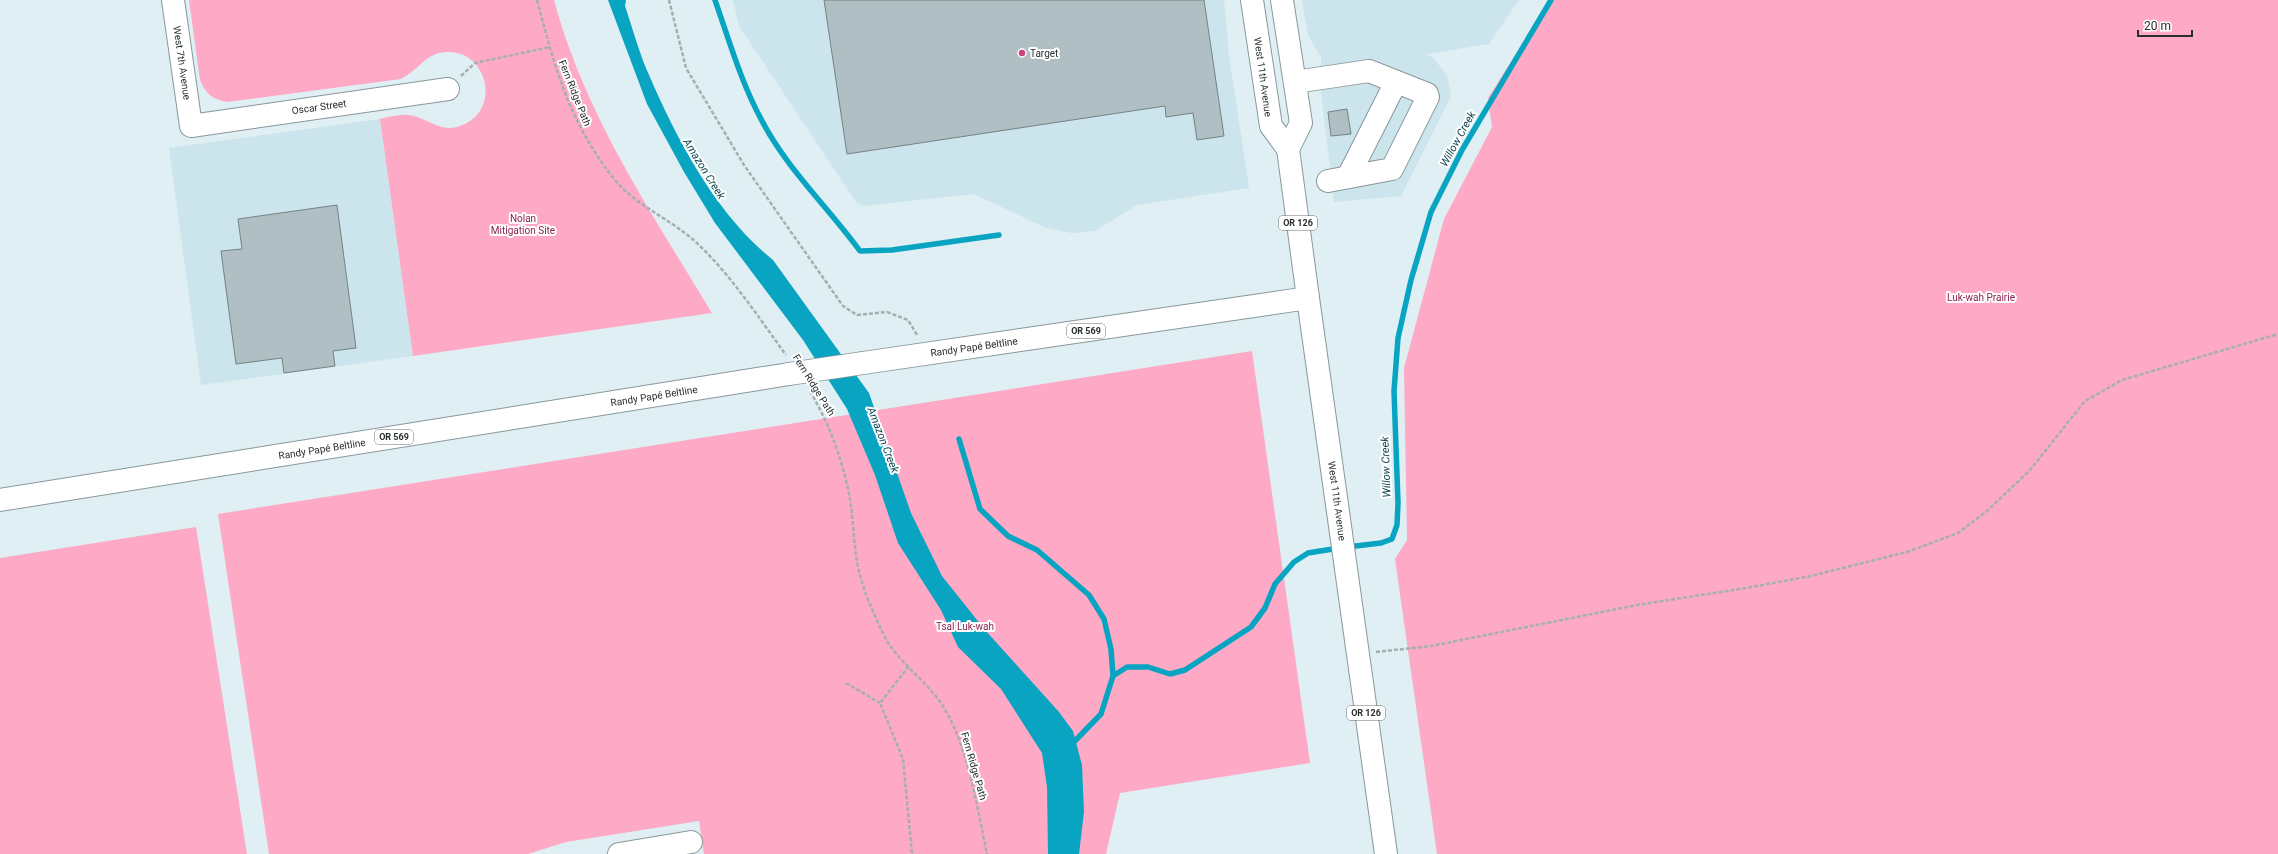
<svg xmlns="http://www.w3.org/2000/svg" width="2278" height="854" font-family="Roboto,sans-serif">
  <rect width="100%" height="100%" fill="#dfeff3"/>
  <g fill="#cce4ec">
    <path d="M733,0H1224L1229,55L1249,188L1137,205L1095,231L1072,233L1046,228L974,194L863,206L856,202L739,26Z"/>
    <path d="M1302,0H1519L1489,44L1426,54L1432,57L1447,75L1451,96L1401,196L1334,202L1321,92V57L1308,35Z"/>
    <path d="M380,119L413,356L201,385L169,148Z"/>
  </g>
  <g fill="#fea9c5">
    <path d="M189,0H554C585,115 651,212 712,313L413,356L380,119C389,117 399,114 408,115C425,116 438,132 457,127C507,113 486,39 436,54C424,58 415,72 401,79L227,102C212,99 206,94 200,80Z"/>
    <path d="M1550,0H2278V854H1437L1395,559L1407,540L1404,368L1444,219L1492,127L1488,98Z"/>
    <path d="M1252,351L1310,763L1120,793L1106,854H704L699,821L566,842L528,854H269L218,514Z"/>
    <path d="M196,527L247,854H0V558Z"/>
  </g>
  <path fill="#08a4c2" d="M608,0H626L625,6C633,29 639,53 649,75C678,142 716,214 773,260L869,393L911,513L942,576L985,630L1059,712L1073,731L1082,765L1084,812L1079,854H1048L1047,787L1042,753L1001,689L958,647L941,610L898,543L875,475L847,409L803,340L715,223L684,172L647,104Z"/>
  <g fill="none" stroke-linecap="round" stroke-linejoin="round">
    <g stroke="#08a4c2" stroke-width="5.5">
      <path d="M715,0C729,40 741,82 761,119C786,168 828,207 860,251L892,250L999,235"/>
      <path d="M959,439L980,509L1008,536L1037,550L1089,595L1104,619L1111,649L1113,676"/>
      <path d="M1347,547L1381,543L1392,539L1397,525L1398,503L1394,391L1398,338L1411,280L1431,212L1462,150L1551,0"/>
      <path d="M1070,746L1101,714L1113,676L1127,667H1148L1170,674L1185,670L1251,627L1265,608L1275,584L1294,562L1308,553L1339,548"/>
    </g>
  </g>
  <g fill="#b0bfc3" stroke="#748286">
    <path d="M824,0H1204L1224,136L1197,140L1193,113L1166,117L1165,106L847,154Z"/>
    <path d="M1347,109L1351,134L1331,136L1328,112Z"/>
    <path d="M337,205L356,348L333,351L335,366L284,373L282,358L236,364L221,251L242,249L238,219Z"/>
  </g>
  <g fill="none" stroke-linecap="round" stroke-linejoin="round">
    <defs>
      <g id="minor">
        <path d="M173,0L191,126L448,89"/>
        <path d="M1295,82L1369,71L1427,94L1428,97L1392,169L1328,181"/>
        <path d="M1348,177L1396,82"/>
        <path d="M619,854L691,842"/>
      </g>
      <g id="major">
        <path d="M1252,0L1271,126L1288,149L1308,298"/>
        <path d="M1282,0L1301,123L1288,149"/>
      </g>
      <g id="highway">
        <path d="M863,363L1308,298L1386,854"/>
        <path d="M0,500L789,374"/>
      </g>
    </defs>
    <use href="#minor" stroke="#88979b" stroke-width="24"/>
    <use href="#major" stroke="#88979b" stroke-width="24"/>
    <use href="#highway" stroke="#88979b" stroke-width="24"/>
    <g stroke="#a3afb3" stroke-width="2.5" stroke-dasharray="4 2" stroke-linecap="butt">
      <path d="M537,0C555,68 569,122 614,179C638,208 674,220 700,246C733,278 759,318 786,355"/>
      <path d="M669,0L686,68L744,165L843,306L857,315L887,312L908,320L917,335"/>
      <path d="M461,76L475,63L550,47"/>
      <path d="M810,391C828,422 840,453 848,489C853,511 853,533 856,555C859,580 870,606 881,629C892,657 921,676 938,699C967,738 977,807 987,854"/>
      <path d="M1376,652L1431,646L1637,605L1746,588L1811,576L1907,552L1958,533L1987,511L2030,470L2085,401L2122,380L2278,334"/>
      <path d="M909,666L880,703L903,759L912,854"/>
      <path d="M846,683L880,703"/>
    </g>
    <use href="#minor" stroke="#fff" stroke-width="22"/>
    <use href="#major" stroke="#fff" stroke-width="22"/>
    <use href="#highway" stroke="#fff" stroke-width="22"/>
    <defs>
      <path id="highway-bridge" d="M789,374L863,363"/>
    </defs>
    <use href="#highway-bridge" stroke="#88979b" stroke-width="24" stroke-linecap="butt"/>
    <use href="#highway-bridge" stroke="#fff" stroke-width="22"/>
  </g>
  <circle fill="#cc427c" stroke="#fff" stroke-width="1.5" cx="1022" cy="53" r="4"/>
  <g text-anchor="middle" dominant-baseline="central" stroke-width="4" stroke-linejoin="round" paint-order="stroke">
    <g fill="#fff" stroke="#686d6e" stroke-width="1">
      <rect x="1279" y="216" width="38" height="14" rx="3"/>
      <rect x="1067" y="324" width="38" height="14" rx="3"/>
      <rect x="375" y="430" width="38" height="14" rx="3"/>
      <rect x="1347" y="706" width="38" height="14" rx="3"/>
    </g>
    <g font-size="9" font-weight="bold" fill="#282e30">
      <text x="1298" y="223">OR 126</text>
      <text x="1086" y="331">OR 569</text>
      <text x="394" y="437">OR 569</text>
      <text x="1366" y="713">OR 126</text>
    </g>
    <g font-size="10" fill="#282e30" stroke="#fff" text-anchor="start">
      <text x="1030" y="53">Target</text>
    </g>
    <g font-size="10" fill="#282e30" stroke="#fff">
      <text transform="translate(182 63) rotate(82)">West 7th Avenue</text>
      <text transform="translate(1263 77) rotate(82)">West 11th Avenue</text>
      <text transform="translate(575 93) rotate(68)">Fern Ridge Path</text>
      <text transform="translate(319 107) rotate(-8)">Oscar Street</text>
      <text transform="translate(974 347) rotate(-8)">Randy Papé Beltline</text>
      <text transform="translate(814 385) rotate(58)">Fern Ridge Path</text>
      <text transform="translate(654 396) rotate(-9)">Randy Papé Beltline</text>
      <text transform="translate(322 449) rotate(-9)">Randy Papé Beltline</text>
      <text transform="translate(1337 501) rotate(82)">West 11th Avenue</text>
      <text transform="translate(974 766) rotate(74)">Fern Ridge Path</text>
    </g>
    <g font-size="10" fill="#8b2050" stroke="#fff">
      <text x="523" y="218">Nolan<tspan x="523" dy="12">Mitigation Site</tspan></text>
      <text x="1981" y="297">Luk-wah Prairie</text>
      <text x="965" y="626">Tsal Luk-wah</text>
    </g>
    <g font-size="11" font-style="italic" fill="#0d4552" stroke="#fff">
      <text transform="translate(1458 139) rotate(-61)">Willow Creek</text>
      <text transform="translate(704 169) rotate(58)">Amazon Creek</text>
      <text transform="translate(883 440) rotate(69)">Amazon Creek</text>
      <text transform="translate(1386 467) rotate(-92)">Willow Creek</text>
    </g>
  </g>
  <path d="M2138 30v6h54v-6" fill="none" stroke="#282e30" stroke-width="2"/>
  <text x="2144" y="30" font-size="12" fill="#282e30" stroke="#ffffff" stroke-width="3" paint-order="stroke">20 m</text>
</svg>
